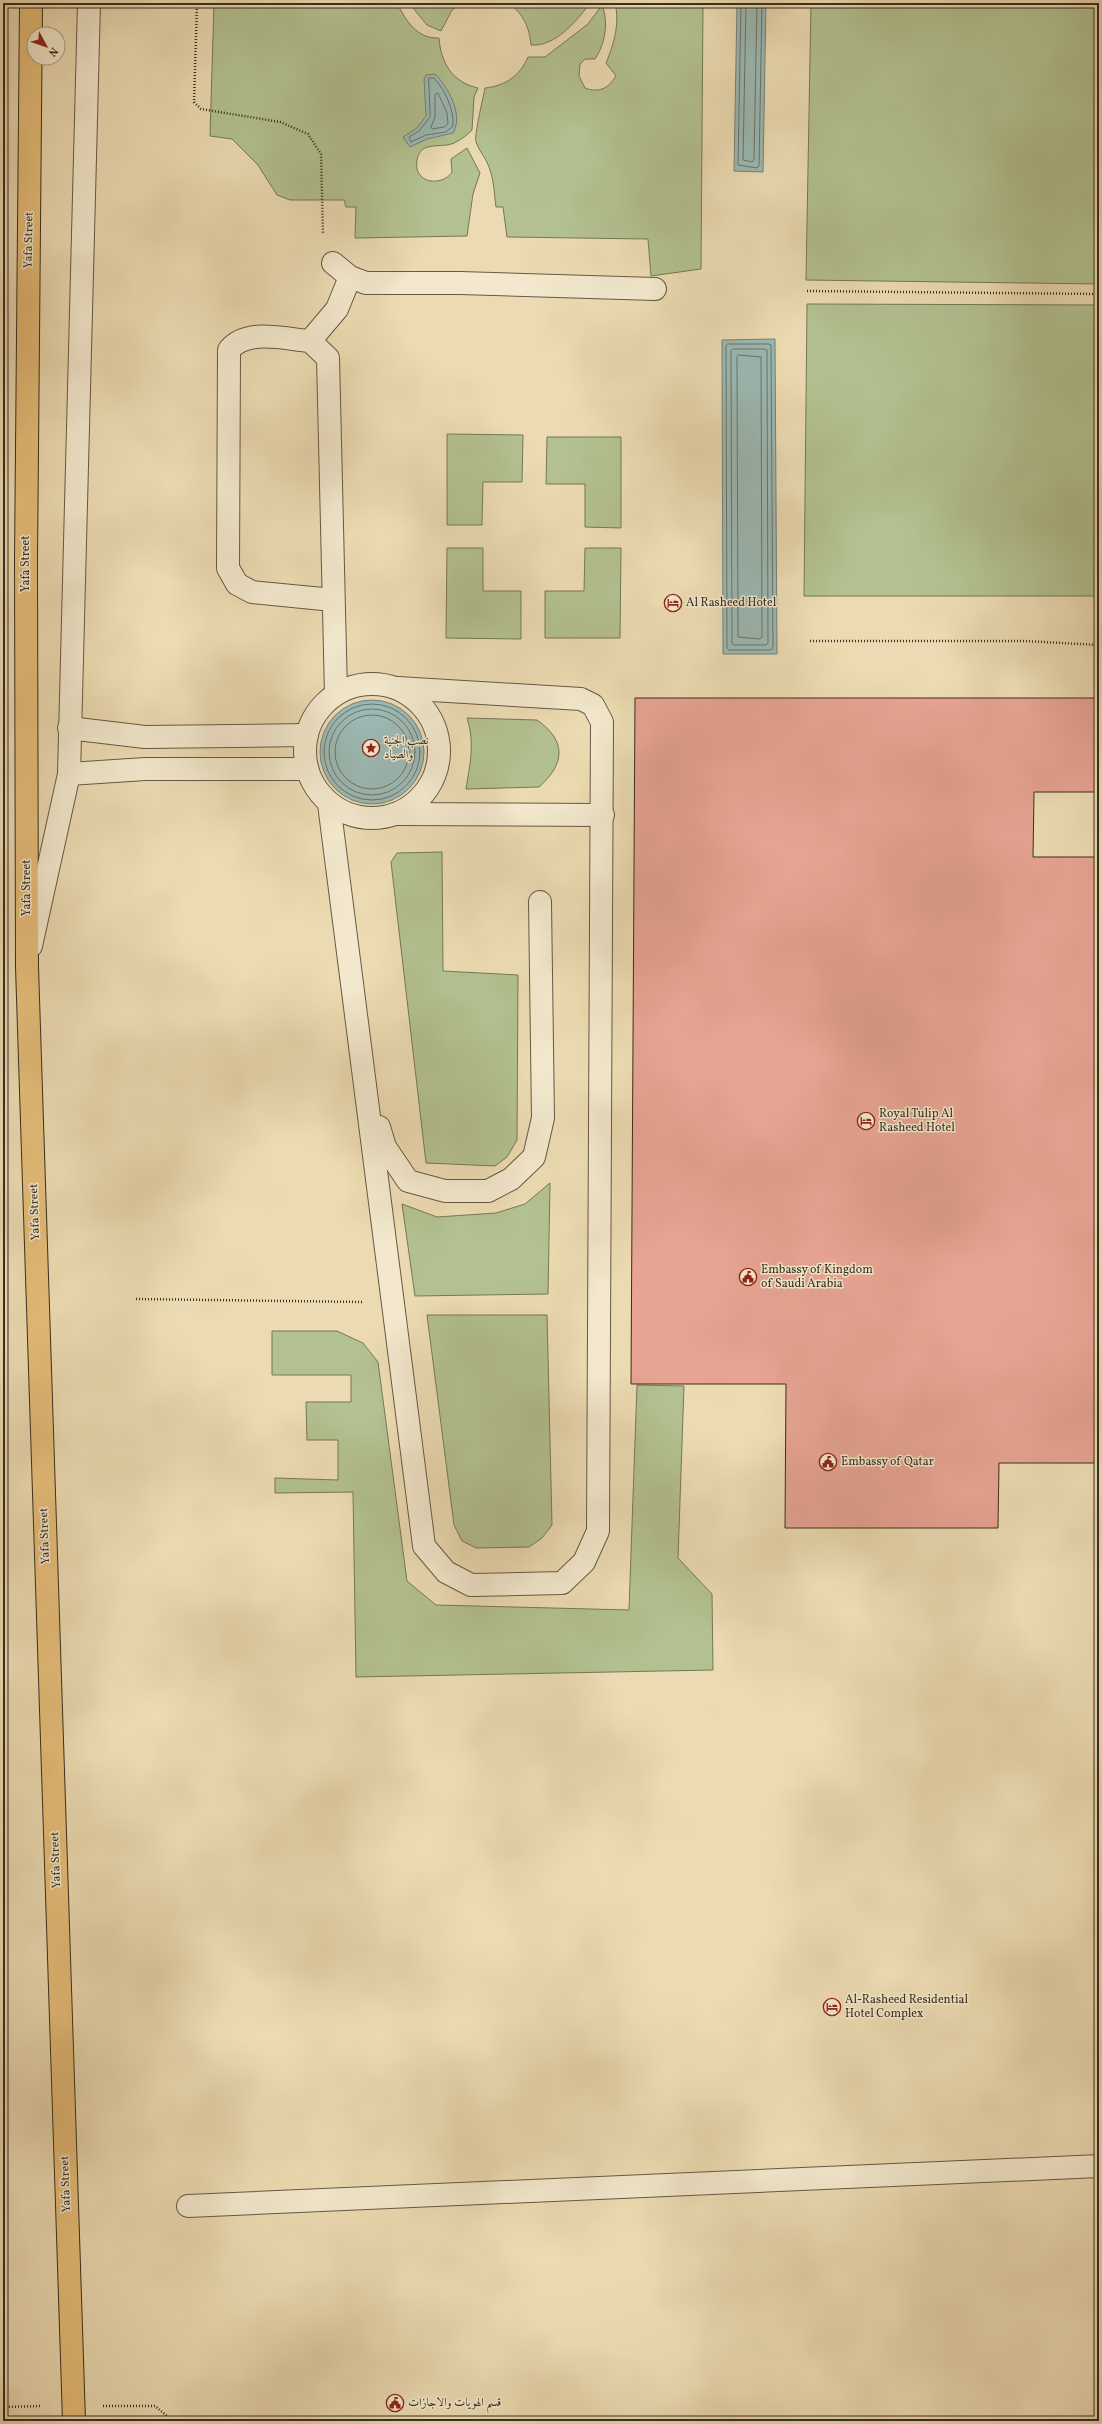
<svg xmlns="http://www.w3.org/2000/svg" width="1102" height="2424" font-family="Vollkorn,Amiri,serif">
  <rect width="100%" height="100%" fill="#ecdbb2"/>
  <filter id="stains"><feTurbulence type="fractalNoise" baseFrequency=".005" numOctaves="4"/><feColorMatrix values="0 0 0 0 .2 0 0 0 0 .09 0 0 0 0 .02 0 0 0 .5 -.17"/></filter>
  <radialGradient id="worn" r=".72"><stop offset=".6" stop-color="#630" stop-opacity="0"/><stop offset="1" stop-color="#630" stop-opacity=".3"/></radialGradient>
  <g fill="#b3c190" stroke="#767757">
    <path d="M214,3H397C406,21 417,39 439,38C441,63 452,82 478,88L474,97L472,130C467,135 461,140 454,143C441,149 420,140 417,160C416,165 417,172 420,175C428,185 446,182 452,172L451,159L467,148L480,173L473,194L467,236L355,238L356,207H346L344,200H290L277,195L258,165L232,139L210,136Z"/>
    <path d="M409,3H462L452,10L441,31L427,25Z"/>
    <path d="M508,3H590C577,21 555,47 531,45C529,27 524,14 508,3Z"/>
    <path d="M615,3H703L701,269L651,276L648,239L507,237L503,207H496C494,193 494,180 489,167C486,158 479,151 476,142C474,135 483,99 485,88C505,86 520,76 528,57H545L588,24L602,5C609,23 605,44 595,59H585L580,64L579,76L585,88C599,93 608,89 616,76L606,63C614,44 620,23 615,3Z"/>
    <path d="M811,3H1099V284L806,280Z"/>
    <path d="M807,304L1099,305L1098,596H804Z"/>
    <path d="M447,434L523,435L522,482H483L482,525H447Z"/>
    <path d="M547,437H621V528L585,527V484H546Z"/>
    <path d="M447,548H483V591H521V639L446,638Z"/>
    <path d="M585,548H621L620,638H545V591H584Z"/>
    <path d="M467,718L537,720C567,741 565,764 539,787L466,789C470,764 475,743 467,718Z"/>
    <path d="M442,852L443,971L518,975L517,1140L507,1157L495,1166L426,1163L391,862L397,853Z"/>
    <path d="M550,1183L548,1294L415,1296L402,1204L437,1217L496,1213L525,1204Z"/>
    <path d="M427,1315H547L552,1525L542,1538L529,1547L476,1548L462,1541L454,1525Z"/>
    <path d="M272,1331H337L363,1343L378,1362L407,1581L436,1605L629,1610L637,1385L684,1386L678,1558L712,1594L713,1670L356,1677L353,1492L275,1493V1478L338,1480V1440H307L306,1402H351V1375H272Z"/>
  </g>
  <g fill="#9bb9b4" stroke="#748178">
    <path d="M737,3H766L763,172L734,171Z"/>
    <path d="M435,74C448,87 464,115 453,133L427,139L410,147L403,137L417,128L426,116L424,79L426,75Z"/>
    <path d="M775,339L777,654H723L722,340Z"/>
    <circle cx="372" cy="752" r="52"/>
  </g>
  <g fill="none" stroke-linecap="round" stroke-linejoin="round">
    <g stroke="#6a7369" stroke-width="1">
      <path d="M741,3L738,165L757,168L759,166L762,3"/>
      <path d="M746,3L743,160L752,162L754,160L757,3"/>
      <path d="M429,78H434C445,90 454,109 453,126L446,132L426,135L411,142L409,137L419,131L430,117Z"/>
      <path d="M438,93L447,113L448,124L444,127L432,129L431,127L435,117V95Z"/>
      <path d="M728,344H769L771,345L773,648L771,650H729L727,648L726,346Z"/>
      <path d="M733,349H765L767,350L768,643L766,645H734L732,643L731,351Z"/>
      <path d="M739,355L761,357L762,637L760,639L738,637L737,357Z"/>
      <circle cx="372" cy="752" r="48"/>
      <circle cx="372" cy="752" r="43"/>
      <circle cx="372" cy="752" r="37"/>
    </g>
  </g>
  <path fill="#e7a493" stroke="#392d1e" d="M635,698H1099V792H1034L1033,857H1099V1463H999L998,1528H785L786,1384H631Z"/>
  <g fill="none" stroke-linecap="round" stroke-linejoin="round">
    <defs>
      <g id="minor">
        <path d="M333,263L350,277L366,283H460L655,289"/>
        <path d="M310,341L337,309L350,277"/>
        <path d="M333,600L252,592L237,584L228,568L229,350C247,328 284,339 310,341L328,358L336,694"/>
        <circle cx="372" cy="751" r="67"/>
        <path d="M69,728L145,737L307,735"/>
        <path d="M69,774L145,769H307"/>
        <path d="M329,804L424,1546L446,1572L471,1585L562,1583L584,1562L598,1531L602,722L593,705L581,699L398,688"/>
        <path d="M395,814L603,815"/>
        <path d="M31,946L69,774L89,3"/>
        <path d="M379,1127L385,1147L408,1181L445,1191H488L511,1179L534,1157L543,1118L540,902"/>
        <path d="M188,2206L1099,2166"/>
      </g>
      <path id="highway" d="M31,3L26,560L27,967L74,2421"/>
    </defs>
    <use href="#minor" stroke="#665843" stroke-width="24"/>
    <use href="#highway" stroke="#392d1e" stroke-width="24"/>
    <g stroke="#392d1e" stroke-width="2.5" stroke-dasharray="1 2" stroke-linecap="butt">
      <path d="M197,3L194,102L201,109L280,122L308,134L321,154L323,234"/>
      <path d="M807,291L1099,294"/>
      <path d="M810,641H1025L1099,645"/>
      <path d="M136,1299L362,1302"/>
      <path d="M103,2406H155L173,2421"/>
      <path d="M3,2407L42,2406"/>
    </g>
    <use href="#minor" stroke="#f3e8cd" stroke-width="22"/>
    <use href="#highway" stroke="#e6be79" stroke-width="22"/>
  </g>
  <defs>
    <symbol id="hotel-ring" viewBox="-11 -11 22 22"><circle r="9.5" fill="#f3e8cd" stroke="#8f2418" stroke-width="1.5"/><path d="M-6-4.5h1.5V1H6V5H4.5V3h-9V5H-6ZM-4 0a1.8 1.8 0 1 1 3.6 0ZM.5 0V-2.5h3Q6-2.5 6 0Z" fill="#8f2418"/></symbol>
    <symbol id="sight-ring" viewBox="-11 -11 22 22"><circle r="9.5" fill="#f3e8cd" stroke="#8f2418" stroke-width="1.5"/><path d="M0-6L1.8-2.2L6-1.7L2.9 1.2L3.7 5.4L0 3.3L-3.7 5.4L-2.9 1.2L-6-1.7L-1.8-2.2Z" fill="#8f2418"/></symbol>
    <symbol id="civic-ring" viewBox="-11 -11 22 22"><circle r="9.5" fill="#f3e8cd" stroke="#8f2418" stroke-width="1.5"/><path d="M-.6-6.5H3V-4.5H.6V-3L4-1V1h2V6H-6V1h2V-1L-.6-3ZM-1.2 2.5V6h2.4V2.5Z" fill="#8f2418"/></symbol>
  </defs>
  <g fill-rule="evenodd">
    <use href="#hotel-ring" x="663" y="593" width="20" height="20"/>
    <use href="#sight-ring" x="361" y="738" width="20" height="20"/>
    <use href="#hotel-ring" x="856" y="1111" width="20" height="20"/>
    <use href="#civic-ring" x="738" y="1267" width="20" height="20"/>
    <use href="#civic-ring" x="818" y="1452" width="20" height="20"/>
    <use href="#hotel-ring" x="822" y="1997" width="20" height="20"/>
    <use href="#civic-ring" x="385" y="2393" width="20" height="20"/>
  </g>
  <g text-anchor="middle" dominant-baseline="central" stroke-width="3" stroke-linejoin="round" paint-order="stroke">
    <g font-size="12" fill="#392d1e" stroke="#f3e8cd">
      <text transform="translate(29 240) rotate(-89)">Yafa Street</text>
      <text transform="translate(26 564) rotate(-90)">Yafa Street</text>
      <text transform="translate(27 888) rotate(-90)">Yafa Street</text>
      <text transform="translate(35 1212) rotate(-92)">Yafa Street</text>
      <text transform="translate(45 1536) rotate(-92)">Yafa Street</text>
      <text transform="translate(56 1860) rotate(-92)">Yafa Street</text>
      <text transform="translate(66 2184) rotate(-92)">Yafa Street</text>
    </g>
    <g font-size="12" fill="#392d1e" stroke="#f3e8cd" text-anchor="start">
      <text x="686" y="603">Al Rasheed Hotel</text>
      <text x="384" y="741">نصب الجنية<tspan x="384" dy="14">والصياد</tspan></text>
      <text x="879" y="1114">Royal Tulip Al<tspan x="879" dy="14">Rasheed Hotel</tspan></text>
      <text x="761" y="1270">Embassy of Kingdom<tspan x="761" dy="14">of Saudi Arabia</tspan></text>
      <text x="841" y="1462">Embassy of Qatar</text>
      <text x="845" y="2000">Al-Rasheed Residential<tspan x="845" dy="14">Hotel Complex</tspan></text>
      <text x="408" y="2403">قسم الهويات والاجازات</text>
    </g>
  </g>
  <rect width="1102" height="2424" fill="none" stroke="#ecdbb2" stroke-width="16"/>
  <rect x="4" y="4" width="1094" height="2416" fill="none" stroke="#392d1e" stroke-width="2"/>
  <rect x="8" y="8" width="1086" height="2408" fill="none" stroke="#392d1e"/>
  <g transform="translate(46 46) rotate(130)"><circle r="19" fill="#f3e8cd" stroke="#a99d87"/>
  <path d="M0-3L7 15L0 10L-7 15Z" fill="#8f2418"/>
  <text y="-6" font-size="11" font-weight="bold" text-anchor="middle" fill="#392d1e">N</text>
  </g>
  <rect width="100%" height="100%" filter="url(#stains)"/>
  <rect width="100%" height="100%" fill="url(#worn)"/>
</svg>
